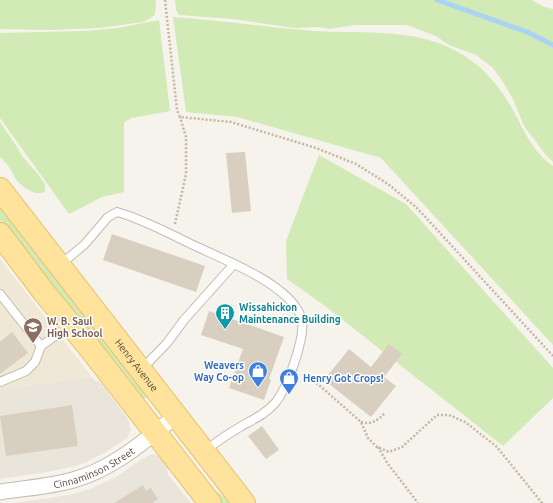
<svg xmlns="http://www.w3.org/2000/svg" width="553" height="503" font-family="Ubuntu,sans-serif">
  <rect width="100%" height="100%" fill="#f6f3ec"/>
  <g fill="#eae5da">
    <path d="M92,377L95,381L100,382L128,419L131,430L127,438L106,452L86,462L75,466L47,472L0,479V389Z"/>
    <path d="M152,454L158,456L167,466L168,475L191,503H14L69,495L90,489L116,477L145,457Z"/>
  </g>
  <path fill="#efe8d6" d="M0,259L41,312L92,377L0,389Z"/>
  <g fill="#d2eab5">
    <path d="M0,0H156L155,15L143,22L99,28L50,30L0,29Z"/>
    <path d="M175,0H532L544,7L553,9V162L546,155L524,126L513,99L503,82L493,68L476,55L449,45L436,36L407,25H354L330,29L320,27L294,28L233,19L179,15L176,10Z"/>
    <path d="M173,17C216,20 259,26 303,30C367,36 429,22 482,69C494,81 505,95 513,110C525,132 532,151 553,166V345L381,158L237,117L186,112Z"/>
    <path d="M159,20L170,111L132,118L124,122V192L102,197L69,214L0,118V33L85,31L118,28Z"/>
    <path d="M0,122L17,147L22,156L37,173L45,184V191C37,198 23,187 17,181C14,178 13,173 11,170C8,165 4,161 0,157Z"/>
    <path d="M319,155L406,204L553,368V398L503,446L325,306L287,279L286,241Z"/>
    <path d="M0,207L10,215L148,395L143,400L23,252L0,220Z"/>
    <path d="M209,485L231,503H220Z"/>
  </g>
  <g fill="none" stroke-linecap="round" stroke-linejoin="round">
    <path stroke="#a9d4f2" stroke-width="5" d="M437,0L527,32L553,45"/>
  </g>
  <g fill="#d8cfc1">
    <path d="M245,152L251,211L232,213L226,153Z"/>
    <path d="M112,234L205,266L196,292L103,260Z"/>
    <path d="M209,311L284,337L269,379L271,380L264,400L229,388L243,349L201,335Z"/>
    <path d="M12,332L28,353L0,374V342Z"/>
    <path d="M389,344L402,354L384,377L396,386L371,417L324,380L349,349L371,367Z"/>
    <path d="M72,405L78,446L6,456L0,416Z"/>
    <path d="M262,426L279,450L266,459L248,436Z"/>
    <path d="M143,485L146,491L151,488L158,499L153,502V503H114Z"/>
  </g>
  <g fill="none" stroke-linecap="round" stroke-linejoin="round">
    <defs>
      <g id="lane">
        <path d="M60,265L85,244L108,217L117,212C142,219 164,231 187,242C219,258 278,279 297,309C299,312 301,317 302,320C305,339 287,389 275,403C266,414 252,420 240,427C228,434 216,442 205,451"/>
        <path d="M0,294L41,346L69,326"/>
        <path d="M141,370L167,343L184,320L234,264"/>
        <path d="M0,382L26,371L35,362L41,346"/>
      </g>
      <g id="street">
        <path id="s1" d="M0,492C24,488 49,487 73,480C113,469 144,441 176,416"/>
      </g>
      <g id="primary">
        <path id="s2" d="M0,189L244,503"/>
        <path d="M0,234L43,291L92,351L210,503"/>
      </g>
    </defs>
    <use href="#lane" stroke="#c2bbae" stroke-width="10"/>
    <use href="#street" stroke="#c2bbae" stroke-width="17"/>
    <use href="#primary" stroke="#e6c16a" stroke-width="24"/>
    <g stroke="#c4b79f" stroke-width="2.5" stroke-dasharray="2 2" stroke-linecap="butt">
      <path d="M165,0L177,110L180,117L231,122L316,148L356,164L388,184L417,208L553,356"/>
      <path d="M175,224L186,174V137L180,117"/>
      <path d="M303,374L319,385L361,422L368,438L377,447L389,452L402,447L437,415H449L465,422L497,447L542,503"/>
      <path d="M361,422C372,425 378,420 385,413"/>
      <path d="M378,447L388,464L418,503"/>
    </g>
    <use href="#lane" stroke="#fff" stroke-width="8"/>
    <use href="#street" stroke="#fff" stroke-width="15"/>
    <use href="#primary" stroke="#ffe39c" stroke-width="22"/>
  </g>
  <defs>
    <symbol id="building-pin" viewBox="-11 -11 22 30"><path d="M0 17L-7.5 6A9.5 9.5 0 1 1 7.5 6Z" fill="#0f9aa8" stroke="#fff"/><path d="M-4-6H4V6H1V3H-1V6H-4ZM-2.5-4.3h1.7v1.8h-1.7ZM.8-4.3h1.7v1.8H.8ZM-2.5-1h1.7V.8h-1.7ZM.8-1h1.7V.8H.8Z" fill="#fff"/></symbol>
    <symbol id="school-pin" viewBox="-11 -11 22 30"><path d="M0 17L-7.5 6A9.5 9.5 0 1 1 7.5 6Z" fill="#8d6e63" stroke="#fff"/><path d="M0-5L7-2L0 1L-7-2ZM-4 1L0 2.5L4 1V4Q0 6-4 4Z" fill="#fff"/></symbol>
    <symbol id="shop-pin" viewBox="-11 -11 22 30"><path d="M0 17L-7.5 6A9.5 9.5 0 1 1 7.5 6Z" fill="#3f7fe0" stroke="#fff"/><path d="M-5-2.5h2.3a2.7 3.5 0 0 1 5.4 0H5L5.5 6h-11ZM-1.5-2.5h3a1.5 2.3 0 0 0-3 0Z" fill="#fff"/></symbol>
  </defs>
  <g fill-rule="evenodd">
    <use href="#building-pin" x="214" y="302" width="22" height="30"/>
    <use href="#school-pin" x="22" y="316" width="22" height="30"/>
    <use href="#shop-pin" x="247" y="360" width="22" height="30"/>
    <use href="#shop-pin" x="278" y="367" width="22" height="30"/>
  </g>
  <g text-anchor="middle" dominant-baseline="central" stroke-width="3" stroke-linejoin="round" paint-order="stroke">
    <g font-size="10" font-weight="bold" fill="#0d838f" stroke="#fff" text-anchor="start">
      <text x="239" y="307">Wissahickon<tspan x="239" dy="12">Maintenance Building</tspan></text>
    </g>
    <g font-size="10" font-weight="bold" fill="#785e54" stroke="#fff" text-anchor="start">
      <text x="47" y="321">W. B. Saul<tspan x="47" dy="12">High School</tspan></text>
    </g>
    <g font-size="10" fill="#4b4439" stroke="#fff">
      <text stroke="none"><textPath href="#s2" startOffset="223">Henry Avenue</textPath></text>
      <text stroke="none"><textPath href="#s1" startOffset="98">Cinnaminson Street</textPath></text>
    </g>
    <g font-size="10" font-weight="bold" fill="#366cbe" stroke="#fff" text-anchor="end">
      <text x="244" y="365">Weavers<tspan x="244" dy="12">Way Co-op</tspan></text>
      <text x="303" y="378" text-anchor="start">Henry Got Crops!</text>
    </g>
  </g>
</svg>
